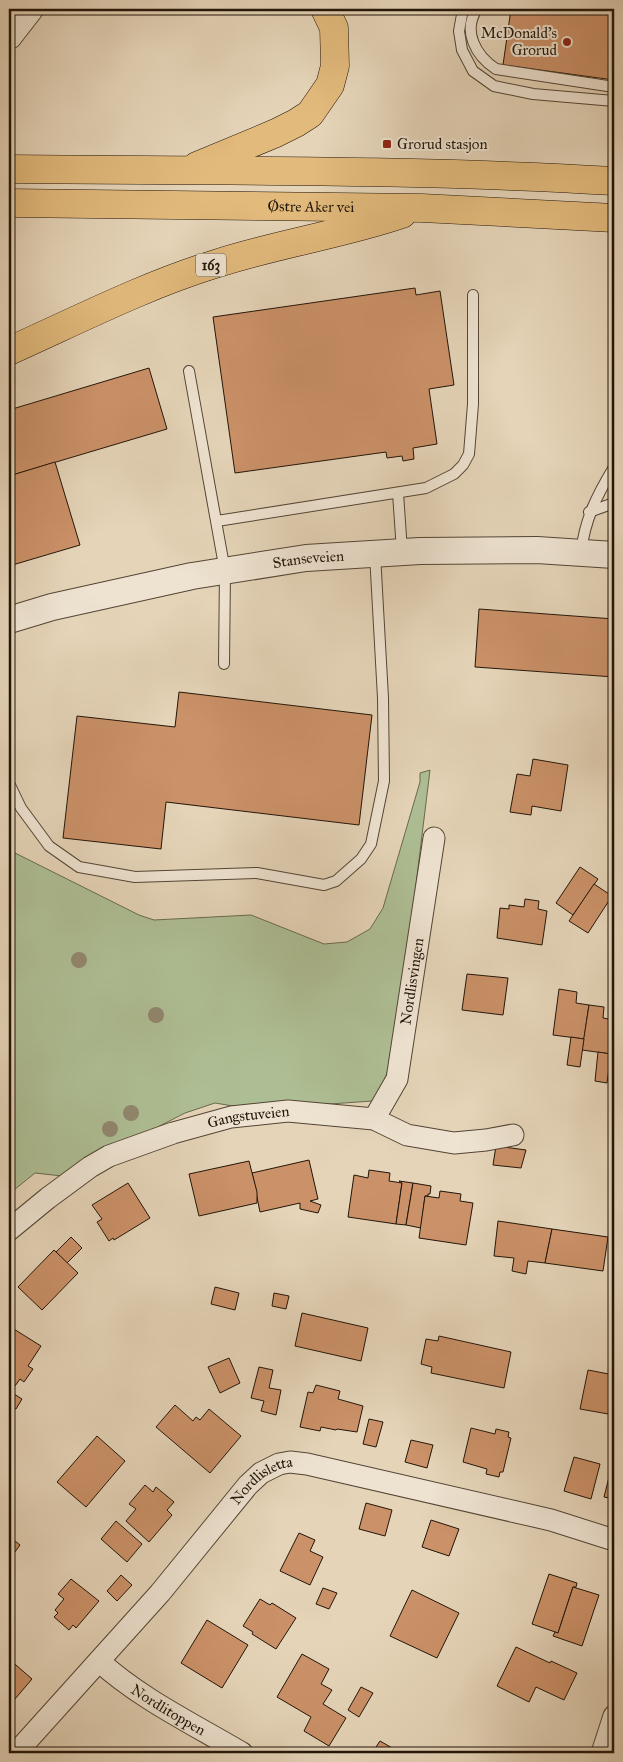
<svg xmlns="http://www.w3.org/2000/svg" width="623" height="1762" font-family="'IM FELL Great Primer',serif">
  <rect width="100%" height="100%" fill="#e5d4b8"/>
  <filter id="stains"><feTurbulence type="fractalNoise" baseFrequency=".004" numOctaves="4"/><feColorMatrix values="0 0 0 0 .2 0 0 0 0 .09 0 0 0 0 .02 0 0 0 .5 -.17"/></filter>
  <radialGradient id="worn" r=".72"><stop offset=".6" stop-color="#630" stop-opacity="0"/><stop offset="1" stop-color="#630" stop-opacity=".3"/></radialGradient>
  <path fill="#aebe94" stroke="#686a4e" d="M430,770L401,1007L390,1066L381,1088L372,1101L316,1105L239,1107L215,1103L185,1113L62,1176L35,1173L9,1194V850L139,915L154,920L251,915L324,944L347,942L370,929L383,908L420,782V773Z"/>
  <g fill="#cb9168" stroke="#221509">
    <path d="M511,9H591L614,12V80L503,65Z"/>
    <path d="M415,288L416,295L440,291L454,385L429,389L437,444L413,448L414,459L403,461L402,456L387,458L386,452L235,473L213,317Z"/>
    <path d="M149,368L167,429L9,476V410Z"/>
    <path d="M55,462L80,545L9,566V476Z"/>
    <path d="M479,609L614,619V677L475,667Z"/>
    <path d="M179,692L372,715L359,825L166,802L161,849L63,838L77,716L175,727Z"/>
    <path d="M533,759L568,765L561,811L532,806L531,815L510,812L517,774L530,776Z"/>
    <path d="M580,867L598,879L573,915L556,903Z"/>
    <path d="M594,884L612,896L588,933L569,921Z"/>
    <path d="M525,899L539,901L538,909L547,911L542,945L497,938L500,908L509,909V905L524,907Z"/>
    <path d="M467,974L508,978L503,1015L462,1010Z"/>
    <path d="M559,989L577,992L576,1003L589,1005L584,1039L553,1035Z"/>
    <path d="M589,1005L604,1007L603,1018L614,1020V1035L611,1054L582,1050Z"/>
    <path d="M614,1035V1067L609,1066Z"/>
    <path d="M571,1037L584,1039L580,1067L567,1065Z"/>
    <path d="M598,1052L611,1054L607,1083L595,1081Z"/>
    <path d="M496,1146L526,1150L521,1168L493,1165Z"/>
    <path d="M309,1160L318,1199L310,1201L321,1205L318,1213L300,1209V1203L260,1212L252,1173Z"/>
    <path d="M249,1161L257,1192V1203L199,1216L189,1174Z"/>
    <path d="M369,1170L390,1173L389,1181L402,1183L396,1224L348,1217L354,1175L368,1178Z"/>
    <path d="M399,1181L413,1183L406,1225L396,1224L402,1183Z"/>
    <path d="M128,1183L150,1218L114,1240L113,1238L109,1241L97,1222L102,1219L92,1205Z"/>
    <path d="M413,1183L431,1186L430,1194H428V1196H425L421,1228L406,1225Z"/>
    <path d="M440,1191L461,1194L460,1201L473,1203L466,1245L419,1238L425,1196L439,1198Z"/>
    <path d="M498,1221L552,1229L545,1263L528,1261L526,1274L512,1271L514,1258L494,1256Z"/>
    <path d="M552,1229L608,1237L603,1271L545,1263Z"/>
    <path d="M71,1237L82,1248L67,1263L56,1252Z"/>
    <path d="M54,1250L78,1273L42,1310L18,1287Z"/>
    <path d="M215,1287L239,1293L235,1310L211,1304Z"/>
    <path d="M274,1293L289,1296L286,1309L272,1306Z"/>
    <path d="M302,1313L368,1328L361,1361L295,1346Z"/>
    <path d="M9,1327V1326L41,1346L28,1366L33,1369L24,1382L20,1379L15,1386L9,1382Z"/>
    <path d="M439,1336L511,1352L504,1388L431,1373L432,1367L421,1364L426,1339L438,1341Z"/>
    <path d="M229,1358L240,1383L220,1393L208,1367Z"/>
    <path d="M259,1367L273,1370L269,1388L281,1390L276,1415L261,1411L264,1401L251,1398Z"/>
    <path d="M588,1370L614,1375V1415L580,1409Z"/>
    <path d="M316,1385L340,1391L338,1399L363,1406L357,1432L337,1429L336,1430L321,1427L320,1431L300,1427L308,1392L313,1393Z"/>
    <path d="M14,1394L22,1399L16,1409L9,1405Z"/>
    <path d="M175,1405L193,1421L196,1417L200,1420L209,1409L241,1436L210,1473L156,1427Z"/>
    <path d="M369,1419L383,1422L376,1447L363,1444Z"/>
    <path d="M471,1428L495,1434L496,1429L509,1432L508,1437L511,1438L503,1472H500L499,1477L486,1474L487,1469L463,1462Z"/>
    <path d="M97,1436L125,1461L86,1507L57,1482Z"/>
    <path d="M411,1440L433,1445L427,1468L405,1462Z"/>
    <path d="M574,1457L600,1464L591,1499L564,1491Z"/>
    <path d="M614,1457V1499L604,1497Z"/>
    <path d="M145,1485L153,1492L156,1487L174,1502L167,1510L172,1515L149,1542L126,1521L136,1509L129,1504Z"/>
    <path d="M366,1503L392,1510L385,1536L359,1529Z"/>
    <path d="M431,1520L459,1529L449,1556L422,1547Z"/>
    <path d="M116,1521L142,1544L127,1562L101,1539Z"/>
    <path d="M299,1533L315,1540L310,1551L323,1557L310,1585L280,1571Z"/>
    <path d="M9,1536L20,1545L9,1560Z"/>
    <path d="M549,1574L577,1583L576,1587H573L558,1633L532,1624Z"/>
    <path d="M121,1575L132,1585L117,1601L107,1591Z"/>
    <path d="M71,1579L99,1601L76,1628L73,1625L69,1630L54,1617L58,1613L55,1610L64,1599L58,1594Z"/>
    <path d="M573,1587L599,1595L582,1646L553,1636L555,1632L558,1633Z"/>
    <path d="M323,1588L337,1593L329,1609L316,1604Z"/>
    <path d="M412,1590L459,1613L437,1658L390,1636Z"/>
    <path d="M260,1599L270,1605L272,1603L296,1618L276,1649L252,1634L253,1632L243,1626Z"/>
    <path d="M207,1620L248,1645L222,1688L181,1663Z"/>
    <path d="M516,1647L550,1663L551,1661L577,1673L564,1700L536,1687L529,1702L497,1686Z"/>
    <path d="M302,1654L329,1669L321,1684L332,1690L323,1704L346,1718L329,1746L304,1731L311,1717L277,1697Z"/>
    <path d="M9,1659L32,1679L9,1706Z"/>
    <path d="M361,1687L373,1693L359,1717L348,1710Z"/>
    <path d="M380,1741L401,1753H372Z"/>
  </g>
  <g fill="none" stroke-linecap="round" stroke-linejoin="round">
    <defs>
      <g id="service">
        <path d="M463,9L459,31L462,50L473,71L494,86L533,94L614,101"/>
        <path d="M477,9C462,31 476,56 496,69L614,87"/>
        <path d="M189,371L225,571L224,664"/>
        <path d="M398,493L402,551"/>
        <path d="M589,512L614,503"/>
        <path d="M217,521L426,488L454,474L463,465L469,454L473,404V295"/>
        <path d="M581,552C585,519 597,495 614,467"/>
        <path d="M9,783L21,808L49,846L79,867L135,877L257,873L324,885L336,881L361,859L371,844L384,781L383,698L375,554"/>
      </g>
      <g id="minor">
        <path id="s1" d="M374,1119L397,1079L434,838"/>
        <path id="s2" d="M9,1230L48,1198L90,1167L109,1156L173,1133L231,1117L288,1111L374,1119L407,1135L454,1143L486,1140L513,1135"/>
        <path id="s3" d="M99,1661C139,1698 195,1725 242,1753"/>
        <path id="s4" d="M16,1753L160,1593L248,1485L261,1473L279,1464L290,1462L307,1464L551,1520L614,1540"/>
        <path d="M602,1753L614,1716"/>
      </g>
      <g id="tertiary">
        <path d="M9,36L30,9"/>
        <path id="s5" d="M9,620L52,607L192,576L306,558L420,551L537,550L614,555"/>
      </g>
      <g id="trunk">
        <path d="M197,166L276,133L296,123L310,114L330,85L335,66L334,28L325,9"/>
        <path d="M9,169C211,171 413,169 614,181"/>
        <path id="s6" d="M9,203L422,208L614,218"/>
        <path d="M9,351C76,321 144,286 215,264C276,244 340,235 402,214"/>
      </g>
    </defs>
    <use href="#service" stroke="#534535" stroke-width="12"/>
    <use href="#minor" stroke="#534535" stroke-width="23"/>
    <use href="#tertiary" stroke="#534535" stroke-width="28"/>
    <use href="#trunk" stroke="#221509" stroke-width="29"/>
    <use href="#service" stroke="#eee3d1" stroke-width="10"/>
    <use href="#minor" stroke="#eee3d1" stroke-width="21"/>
    <use href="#tertiary" stroke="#eee3d1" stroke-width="26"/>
    <use href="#trunk" stroke="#e2ba7c" stroke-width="28"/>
  </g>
  <g fill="#91876f">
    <circle cx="79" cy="960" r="8"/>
    <circle cx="156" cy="1015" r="8"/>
    <circle cx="131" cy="1113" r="8"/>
    <circle cx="110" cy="1129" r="8"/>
  </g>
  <g fill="#8f2418" stroke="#eee3d1" stroke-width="2">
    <circle cx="567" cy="42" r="5"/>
    <rect x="382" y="139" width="10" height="10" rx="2.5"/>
  </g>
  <g text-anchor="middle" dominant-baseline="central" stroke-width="4" stroke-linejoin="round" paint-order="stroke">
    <rect fill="#eee3d1" stroke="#5f5345" stroke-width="1" x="196" y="253.5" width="30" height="23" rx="4"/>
    <g font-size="14" font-weight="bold" fill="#221509">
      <text x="211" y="265">163</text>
    </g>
    <g font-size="15" fill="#221509" stroke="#eee3d1" text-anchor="end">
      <text x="557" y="33">McDonald's<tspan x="557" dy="17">Grorud</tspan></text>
      <text x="397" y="144" text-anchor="start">Grorud stasjon</text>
    </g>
    <g font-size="15" fill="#221509" stroke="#eee3d1">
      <text stroke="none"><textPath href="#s6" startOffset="302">Østre Aker vei</textPath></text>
      <text stroke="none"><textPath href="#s5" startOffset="306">Stanseveien</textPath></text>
      <text stroke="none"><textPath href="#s1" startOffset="145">Nordlisvingen</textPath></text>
      <text stroke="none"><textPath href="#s2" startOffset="270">Gangstuveien</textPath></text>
      <text stroke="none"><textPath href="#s4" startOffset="369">Nordlisletta</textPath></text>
      <text stroke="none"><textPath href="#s3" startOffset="85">Nordlitoppen</textPath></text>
    </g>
  </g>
  <rect width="623" height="1762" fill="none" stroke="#e5d4b8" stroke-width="30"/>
  <rect x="10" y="10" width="603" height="1742" fill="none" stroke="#221509" stroke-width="2.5"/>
  <rect x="15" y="15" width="593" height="1732" fill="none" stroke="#221509"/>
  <rect width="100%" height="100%" filter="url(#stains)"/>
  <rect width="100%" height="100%" fill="url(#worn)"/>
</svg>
